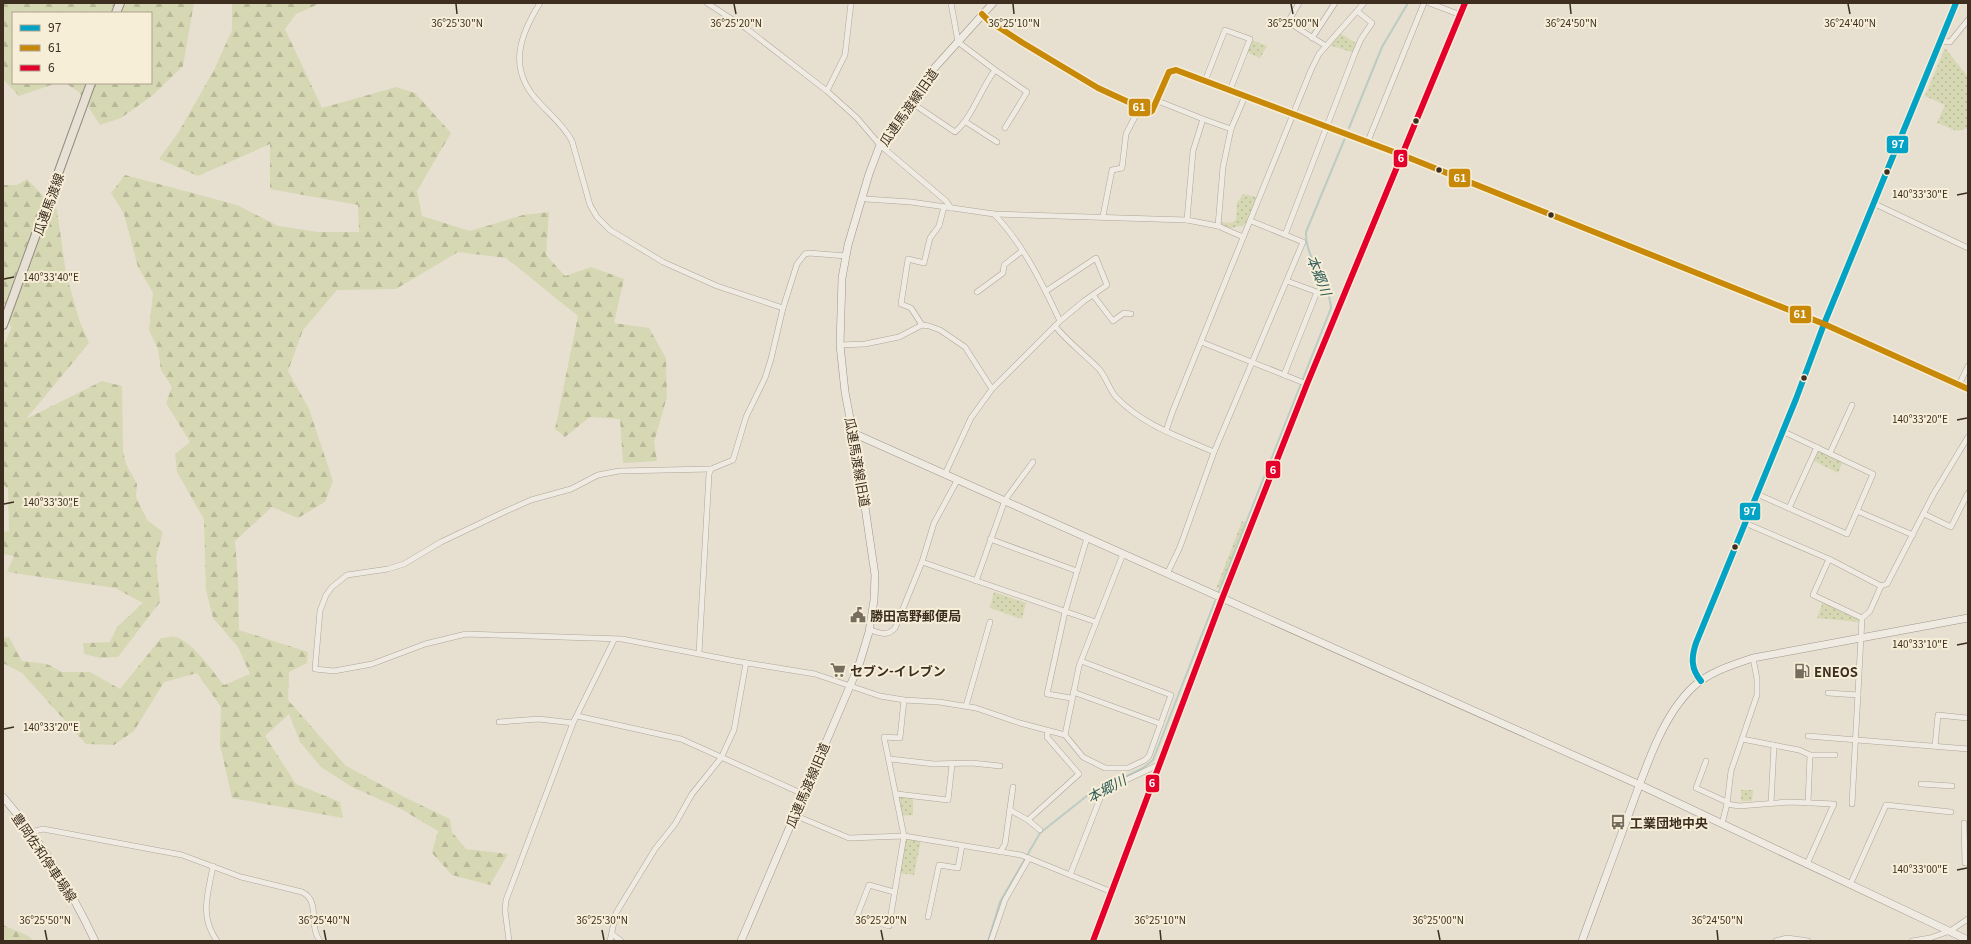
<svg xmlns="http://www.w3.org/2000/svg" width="1971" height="944" font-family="Georgia,'Noto Sans JP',serif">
  <defs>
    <pattern id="grass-dots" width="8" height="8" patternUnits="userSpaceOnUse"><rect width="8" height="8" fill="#d6d7b3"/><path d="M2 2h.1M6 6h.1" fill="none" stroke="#b9b99a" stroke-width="1.8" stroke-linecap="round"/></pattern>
    <pattern id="forest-firs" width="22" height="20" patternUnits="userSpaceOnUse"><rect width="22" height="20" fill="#d6d7b3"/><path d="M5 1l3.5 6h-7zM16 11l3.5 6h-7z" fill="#b9b99a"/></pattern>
  </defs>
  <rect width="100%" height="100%" fill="#e7e0d1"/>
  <g fill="url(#grass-dots)">
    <path d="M1340,33L1357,44L1355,53L1329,45Z"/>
    <path d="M1252,40L1267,46L1260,58L1247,52Z"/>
    <path d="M1945,48L1968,77V128L1957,131L1937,123L1945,105L1925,96Z"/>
    <path d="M1243,194L1256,197L1249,218L1244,225L1228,229L1219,222L1231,223L1236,220L1237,203Z"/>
    <path d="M1819,450L1843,461L1838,473L1814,461Z"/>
    <path d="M1242,521L1246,523L1247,526L1224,584L1216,589Z"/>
    <path d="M994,592L1026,603L1022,619L990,608Z"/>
    <path d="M1823,602L1859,618V622L1817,618Z"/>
    <path d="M1741,790H1753L1752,801H1741Z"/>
    <path d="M898,796L913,797V815L901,816Z"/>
    <path d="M905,838L921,840L914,875L899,873Z"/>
  </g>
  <g fill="url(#forest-firs)">
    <path d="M3,3H194L183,66L153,95L121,118L100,125L79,92L65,83H151V13H13V83H57L19,96L3,79Z"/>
    <path d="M232,3H321L296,14L285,29L322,108L396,87L415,93L451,133L417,191L422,216L470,231L523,215L549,212L546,255L565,276L591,267L624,279L614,323L649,328L666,358L667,397L654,442L657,461L623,463L620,419L590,417L565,437L555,429L578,316L506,258L458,252L396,289L337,290L303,330L288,371L309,409L333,481L325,502L298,518L272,507L235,541L238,579L239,630L308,652L307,663L289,672L288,700L346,766L406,798L450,819L452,832L466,849L508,854L490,885L452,875L432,853L438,831L401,809L352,787L321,767L300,742L289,714L265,736L296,784L340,802L343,818L232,798L220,745L221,707L197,673L164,682L134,731L114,745L86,744L22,673L3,663V638L9,637L22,661L47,664L62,672H90L120,689L161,638C165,638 172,636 176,637C194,643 212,671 224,685L250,674L238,647L213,618L206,590L204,519L177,472L175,454L190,442L166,403L172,387L161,370L158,349L149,330L153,293L138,267L124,214L111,193L125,175L237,205L278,226L318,232H359L358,205L270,189V144L198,176L159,159L178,133L214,70L232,30Z"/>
    <path d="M27,179L57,210L66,274L80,322L89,343L26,419L102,381L122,386L123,451L126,464L137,484L136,497L147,520L163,532L156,557L160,602L118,657L100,658L84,654L83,643L110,642L117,627L143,603L115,588L7,572L14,556L3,554V532L9,531L8,489L3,484V348L11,328L3,298V185H17Z"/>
    <path d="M3,925L28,936L34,941H3Z"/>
  </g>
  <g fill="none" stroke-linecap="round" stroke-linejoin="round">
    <g stroke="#bcccc2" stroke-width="2">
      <path d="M1349,128L1382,47L1408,3"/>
      <path d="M1219,591L1331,308C1329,281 1305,259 1306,232L1345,138"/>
      <path d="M988,941L1000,902L1040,833L1088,795L1143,768L1153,760L1215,601"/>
    </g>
    <defs>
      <g id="street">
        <path d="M540,3C520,35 508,67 536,99C548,113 563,124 572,141L590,205L597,217L610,230L663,262L717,286L783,308"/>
        <path d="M707,3L747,29L827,91L857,118L880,145L946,201L951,208"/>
        <path d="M1299,3L1288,22L1326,46"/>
        <path d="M1429,3L1461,15"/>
        <path d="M982,14L989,21L1023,43L1098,88L1150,112L1152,111L1169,72L1176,70L1402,155"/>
        <path d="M1312,38L1335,3"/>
        <path d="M1941,41L1950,42L1968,20"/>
        <path d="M995,70L1027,92L1005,128"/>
        <path d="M1205,81L1225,30L1250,39L1230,90"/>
        <path d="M827,91L845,55L851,3"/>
        <path d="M909,101L955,132C973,116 980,90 995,70L958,42L951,3"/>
        <path d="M1158,101L1203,119L1193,151L1187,220"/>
        <path d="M1203,119L1231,129"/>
        <path d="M966,122L997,142"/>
        <path d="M1368,141L1424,3"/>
        <path d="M862,196L866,199L911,202L994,214L1187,220L1218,226L1243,237"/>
        <path d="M1875,204L1968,248"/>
        <path d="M994,214C1023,244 1042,283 1060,321"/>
        <path d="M1103,216L1112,170L1122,168L1126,134L1140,107"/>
        <path d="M1218,226L1223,167L1231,129L1245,96"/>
        <path d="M1285,235L1355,53L1361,39L1372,23L1357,11"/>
        <path d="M977,292L1003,273L1004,265L1022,251"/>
        <path d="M1093,295L1113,321L1124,313L1131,314"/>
        <path d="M1824,324L1968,389"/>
        <path d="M922,325L911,308L901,304L908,259L924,263L930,238L939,226L944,207"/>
        <path d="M1055,326C1068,342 1084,354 1099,369C1106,377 1109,389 1116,397C1144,426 1178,436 1214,452"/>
        <path d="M1201,342L1307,384"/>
        <path d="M840,345L865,344L899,337L922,325L929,326L940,330L965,347L992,389"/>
        <path d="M1284,375L1317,292L1287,281"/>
        <path d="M1959,385L1968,366"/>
        <path d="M1166,431L1172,413L1311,70L1319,54L1364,3"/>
        <path d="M1830,453L1852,405"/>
        <path d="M711,469L619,471L598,475L571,489L531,500L504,512L441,542L404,564L388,569L347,575L332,587L326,595L320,611L315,669L334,671L372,664L425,644L466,634L622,639L735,661L815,674L880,696L904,700L939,702L976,708L1020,723L1065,735L1083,757L1105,768H1128L1145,760L1149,756L1171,695L1081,661"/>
        <path d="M945,474L971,418L992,389L1060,321L1084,301L1107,285L1096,258L1046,291"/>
        <path d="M958,479L934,523L922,562L1096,622"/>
        <path d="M1757,494L1847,534L1873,474L1782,431"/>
        <path d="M1789,508L1817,447"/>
        <path d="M1857,511L1913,535"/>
        <path d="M1924,514L1951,527L1968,493"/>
        <path d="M1745,523L1829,559L1813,595L1862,618"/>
        <path d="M990,539L1077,571"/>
        <path d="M1829,559L1881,586"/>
        <path d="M1167,574L1180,547L1214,452L1303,242L1251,221"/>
        <path d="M976,581L1005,500L1033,462"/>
        <path d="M870,630C880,633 887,637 895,628L922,562"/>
        <path d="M699,653L709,474L711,469L733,460L746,417L765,378L771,359L783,308L797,264L805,254L809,253L846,256"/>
        <path d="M1073,692L1161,724"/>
        <path d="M1828,693L1858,695"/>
        <path d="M1071,698L1047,694L1065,612L1087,538"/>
        <path d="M966,706L990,622"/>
        <path d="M577,716L681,739L803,794"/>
        <path d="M499,722L539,719L573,723"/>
        <path d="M1065,735L1079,666L1123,554"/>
        <path d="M1808,736L1968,749"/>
        <path d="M1742,739L1799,750L1810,755L1808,803"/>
        <path d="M1935,746L1938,715L1967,718"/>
        <path d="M1810,755H1835"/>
        <path d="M890,759L934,764L972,763L1000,766"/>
        <path d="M1706,761L1696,788L1727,802"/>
        <path d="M1921,784L1952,786"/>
        <path d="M897,794L948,800L952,765"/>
        <path d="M1771,803L1774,745"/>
        <path d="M1727,804L1739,806L1789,802L1834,804L1807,864"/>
        <path d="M1852,804L1862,618L1870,611L1881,586L1887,584L1933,495L1968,437"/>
        <path d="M1010,810L1028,820L1040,830"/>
        <path d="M794,815L849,838L904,836L1021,855L1112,892"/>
        <path d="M1028,820L1079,774L1047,737L1048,731"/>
        <path d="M1964,823L1965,863H1968"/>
        <path d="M1722,824L1727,804L1731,771L1757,695V679L1753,658"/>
        <path d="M31,832L43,829L182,855L241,877L302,892C321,901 308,926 320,941"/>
        <path d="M1000,852L1005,844L1013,787"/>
        <path d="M213,866C208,894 199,916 217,941"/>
        <path d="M1070,875L1103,791L1160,764"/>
        <path d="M1850,885L1886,805L1951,812"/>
        <path d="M894,892L869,885L857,916L889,926L904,836L884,737L900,738L904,700"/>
        <path d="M928,917L939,865L958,868L962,845"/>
        <path d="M612,934L621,941"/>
        <path d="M509,941L505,910L506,900L573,723L614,640"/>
        <path d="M610,941L616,913L655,849L675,824L692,794L721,758L734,730L746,663"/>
        <path d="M991,941L1005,900L1029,858"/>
        <path d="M1776,941L1787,938L1808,941"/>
        <path d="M1912,941L1930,938L1950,931L1968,919"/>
      </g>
      <g id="secondary">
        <path d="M1402,155L1824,324"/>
        <path d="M853,433L1640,785L1968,940"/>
        <path d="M1701,681C1691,669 1691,658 1696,643L1796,399L1824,324L1956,3"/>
        <path d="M3,797C40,840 71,890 95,941"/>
        <path d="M741,941L859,665L869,632L874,600L875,575L859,466L845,392L840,345L842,278L848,245L869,174L880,145L929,74L993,3"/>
        <path d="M1093,941L1222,599L1307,384L1465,3"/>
        <path d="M1582,941C1597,899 1613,858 1628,816C1644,774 1660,718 1693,687C1709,672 1732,665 1753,658L1968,618"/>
      </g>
      <g id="primary">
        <path d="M116,13L120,3"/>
        <path d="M3,325L91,83"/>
      </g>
    </defs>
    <use href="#street" stroke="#ada599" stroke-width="6"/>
    <use href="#secondary" stroke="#9c958a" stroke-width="8"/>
    <use href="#primary" stroke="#928b80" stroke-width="10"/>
    <use href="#street" stroke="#efebe3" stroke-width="5"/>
    <use href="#secondary" stroke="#efebe3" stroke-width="7"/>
    <use href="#primary" stroke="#e6e1d4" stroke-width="8"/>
    <defs>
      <path id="bus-1" d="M1701,681C1691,669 1691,658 1696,643L1796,399L1824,324L1956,3"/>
      <path id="bus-2" d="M982,14L989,21L1023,43L1098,88L1150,112L1152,111L1169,72L1176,70L1402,155L1824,324L1968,389"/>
      <path id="bus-3" d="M1093,941L1222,599L1307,384L1465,3"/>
    </defs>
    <use href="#bus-1" stroke="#f7eed8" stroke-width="9"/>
    <use href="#bus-2" stroke="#f7eed8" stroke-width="9"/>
    <use href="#bus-3" stroke="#f7eed8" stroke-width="9"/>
    <use href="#bus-1" stroke="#03a3c5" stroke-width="6"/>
    <use href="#bus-2" stroke="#c88808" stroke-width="6"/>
    <use href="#bus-3" stroke="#e4002b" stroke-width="6"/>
  </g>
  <path fill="none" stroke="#3d2e20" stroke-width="1.5" d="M456,4L457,14M734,4L736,14M1013,4L1014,14M1291,4L1293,14M1570,4L1571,14M1848,4L1850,14M1957,195L1967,193M4,279L14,277M1957,420L1967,418M4,504L14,502M1957,645L1967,643M4,729L14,727M1957,870L1967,868M45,930L47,940M324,930L326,940M602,930L604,940M881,930L883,940M1160,930L1161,940M1438,930L1440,940M1717,930L1718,940"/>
  <defs>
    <symbol id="civic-bare" viewBox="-9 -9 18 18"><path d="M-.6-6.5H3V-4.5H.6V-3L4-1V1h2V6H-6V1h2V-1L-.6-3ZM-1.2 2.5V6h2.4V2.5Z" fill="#786c5e" stroke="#f7eed8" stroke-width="2.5" paint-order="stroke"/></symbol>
    <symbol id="supermarket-bare" viewBox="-9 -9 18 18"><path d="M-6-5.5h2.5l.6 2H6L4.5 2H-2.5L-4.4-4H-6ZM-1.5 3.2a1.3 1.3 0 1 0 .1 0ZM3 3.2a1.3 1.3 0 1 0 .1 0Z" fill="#786c5e" stroke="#f7eed8" stroke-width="2.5" paint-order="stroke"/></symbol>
    <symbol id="fuel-bare" viewBox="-9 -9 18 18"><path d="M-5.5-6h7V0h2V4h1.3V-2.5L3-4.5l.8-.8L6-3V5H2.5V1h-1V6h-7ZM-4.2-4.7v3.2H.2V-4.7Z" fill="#786c5e" stroke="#f7eed8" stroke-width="2.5" paint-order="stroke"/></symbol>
    <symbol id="bus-bare" viewBox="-9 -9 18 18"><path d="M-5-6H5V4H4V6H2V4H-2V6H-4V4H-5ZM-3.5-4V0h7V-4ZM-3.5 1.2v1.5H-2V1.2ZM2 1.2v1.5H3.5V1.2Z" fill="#786c5e" stroke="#f7eed8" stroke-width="2.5" paint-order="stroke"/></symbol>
  </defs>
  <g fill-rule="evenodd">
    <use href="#civic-bare" x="847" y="604" width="22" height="22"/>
    <use href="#supermarket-bare" x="827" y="659" width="22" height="22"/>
    <use href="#fuel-bare" x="1791" y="660" width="22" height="22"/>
    <use href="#bus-bare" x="1607" y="811" width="22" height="22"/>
  </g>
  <g fill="#3d2e20" stroke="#f7eed8" stroke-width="1.5">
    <circle cx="1416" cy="121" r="3.5"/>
    <circle cx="1439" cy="170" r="3.5"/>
    <circle cx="1887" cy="172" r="3.5"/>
    <circle cx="1551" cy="215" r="3.5"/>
    <circle cx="1804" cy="378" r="3.5"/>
    <circle cx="1735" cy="547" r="3.5"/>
  </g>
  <g text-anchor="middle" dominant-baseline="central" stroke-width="4" stroke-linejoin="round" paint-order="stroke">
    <g font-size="13" fill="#3d2e20" stroke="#f7eed8">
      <text transform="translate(908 107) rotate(-55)">瓜連馬渡線旧道</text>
      <text transform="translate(48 204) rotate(-70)">瓜連馬渡線</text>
      <text transform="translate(858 462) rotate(80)">瓜連馬渡線旧道</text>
      <text transform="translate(807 785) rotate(-67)">瓜連馬渡線旧道</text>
      <text transform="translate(45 857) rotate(56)">豊岡佐和停車場線</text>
    </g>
    <g font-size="13" font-weight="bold" fill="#3d2e20" stroke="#f7eed8" text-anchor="start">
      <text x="870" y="615">勝田高野郵便局</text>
      <text x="850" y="670">セブン-イレブン</text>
      <text x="1814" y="671">ENEOS</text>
      <text x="1630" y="822">工業団地中央</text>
    </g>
    <g font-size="14" font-style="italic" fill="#2f5d5a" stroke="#f7eed8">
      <text transform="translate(1320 275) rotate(68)">本郷川</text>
      <text transform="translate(1106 788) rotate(-28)">本郷川</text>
    </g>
  </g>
  <g font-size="10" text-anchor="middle" fill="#3d2e20" stroke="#f7eed8" stroke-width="4" stroke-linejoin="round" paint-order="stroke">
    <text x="457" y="27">36°25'30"N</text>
    <text x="736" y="27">36°25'20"N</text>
    <text x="1014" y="27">36°25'10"N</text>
    <text x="1293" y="27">36°25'00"N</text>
    <text x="1571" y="27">36°24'50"N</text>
    <text x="1850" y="27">36°24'40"N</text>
    <text x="1920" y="198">140°33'30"E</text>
    <text x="51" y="281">140°33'40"E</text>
    <text x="1920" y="423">140°33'20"E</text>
    <text x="51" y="506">140°33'30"E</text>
    <text x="1920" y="648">140°33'10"E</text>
    <text x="51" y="731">140°33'20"E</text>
    <text x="1920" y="873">140°33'00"E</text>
    <text x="45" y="924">36°25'50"N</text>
    <text x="324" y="924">36°25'40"N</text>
    <text x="602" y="924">36°25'30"N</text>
    <text x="881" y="924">36°25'20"N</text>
    <text x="1160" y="924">36°25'10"N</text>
    <text x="1438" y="924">36°25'00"N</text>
    <text x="1717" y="924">36°24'50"N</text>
  </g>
  <g stroke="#f7eed8" stroke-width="1.5">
    <rect x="1128" y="98" width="23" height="19" rx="4" fill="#c88808"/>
    <rect x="1886" y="135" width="23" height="19" rx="4" fill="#03a3c5"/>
    <rect x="1393" y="149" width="15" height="19" rx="4" fill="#e4002b"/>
    <rect x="1448" y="168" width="23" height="20" rx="4" fill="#c88808"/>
    <rect x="1789" y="305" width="23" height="19" rx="4" fill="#c88808"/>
    <rect x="1265" y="460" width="16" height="19" rx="4" fill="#e4002b"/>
    <rect x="1739" y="502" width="22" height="19" rx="4" fill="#03a3c5"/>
    <rect x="1145" y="774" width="15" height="19" rx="4" fill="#e4002b"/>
  </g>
  <g font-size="11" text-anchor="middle" font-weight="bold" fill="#fff">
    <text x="1139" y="111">61</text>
    <text x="1898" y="148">97</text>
    <text x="1401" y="162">6</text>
    <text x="1460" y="182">61</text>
    <text x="1800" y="318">61</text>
    <text x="1273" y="474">6</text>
    <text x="1750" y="515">97</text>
    <text x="1152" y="787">6</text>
  </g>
  <rect width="1971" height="944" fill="none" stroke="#3d2e20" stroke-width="8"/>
  <rect x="12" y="12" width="140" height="72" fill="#f7eed8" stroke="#ada18e"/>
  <rect x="20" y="25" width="20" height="6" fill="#03a3c5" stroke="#ada18e"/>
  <text x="48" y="32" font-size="12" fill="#3d2e20">97</text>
  <rect x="20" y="45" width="20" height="6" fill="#c88808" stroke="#ada18e"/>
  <text x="48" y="52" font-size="12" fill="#3d2e20">61</text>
  <rect x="20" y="65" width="20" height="6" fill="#e4002b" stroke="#ada18e"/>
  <text x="48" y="72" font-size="12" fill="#3d2e20">6</text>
</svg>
